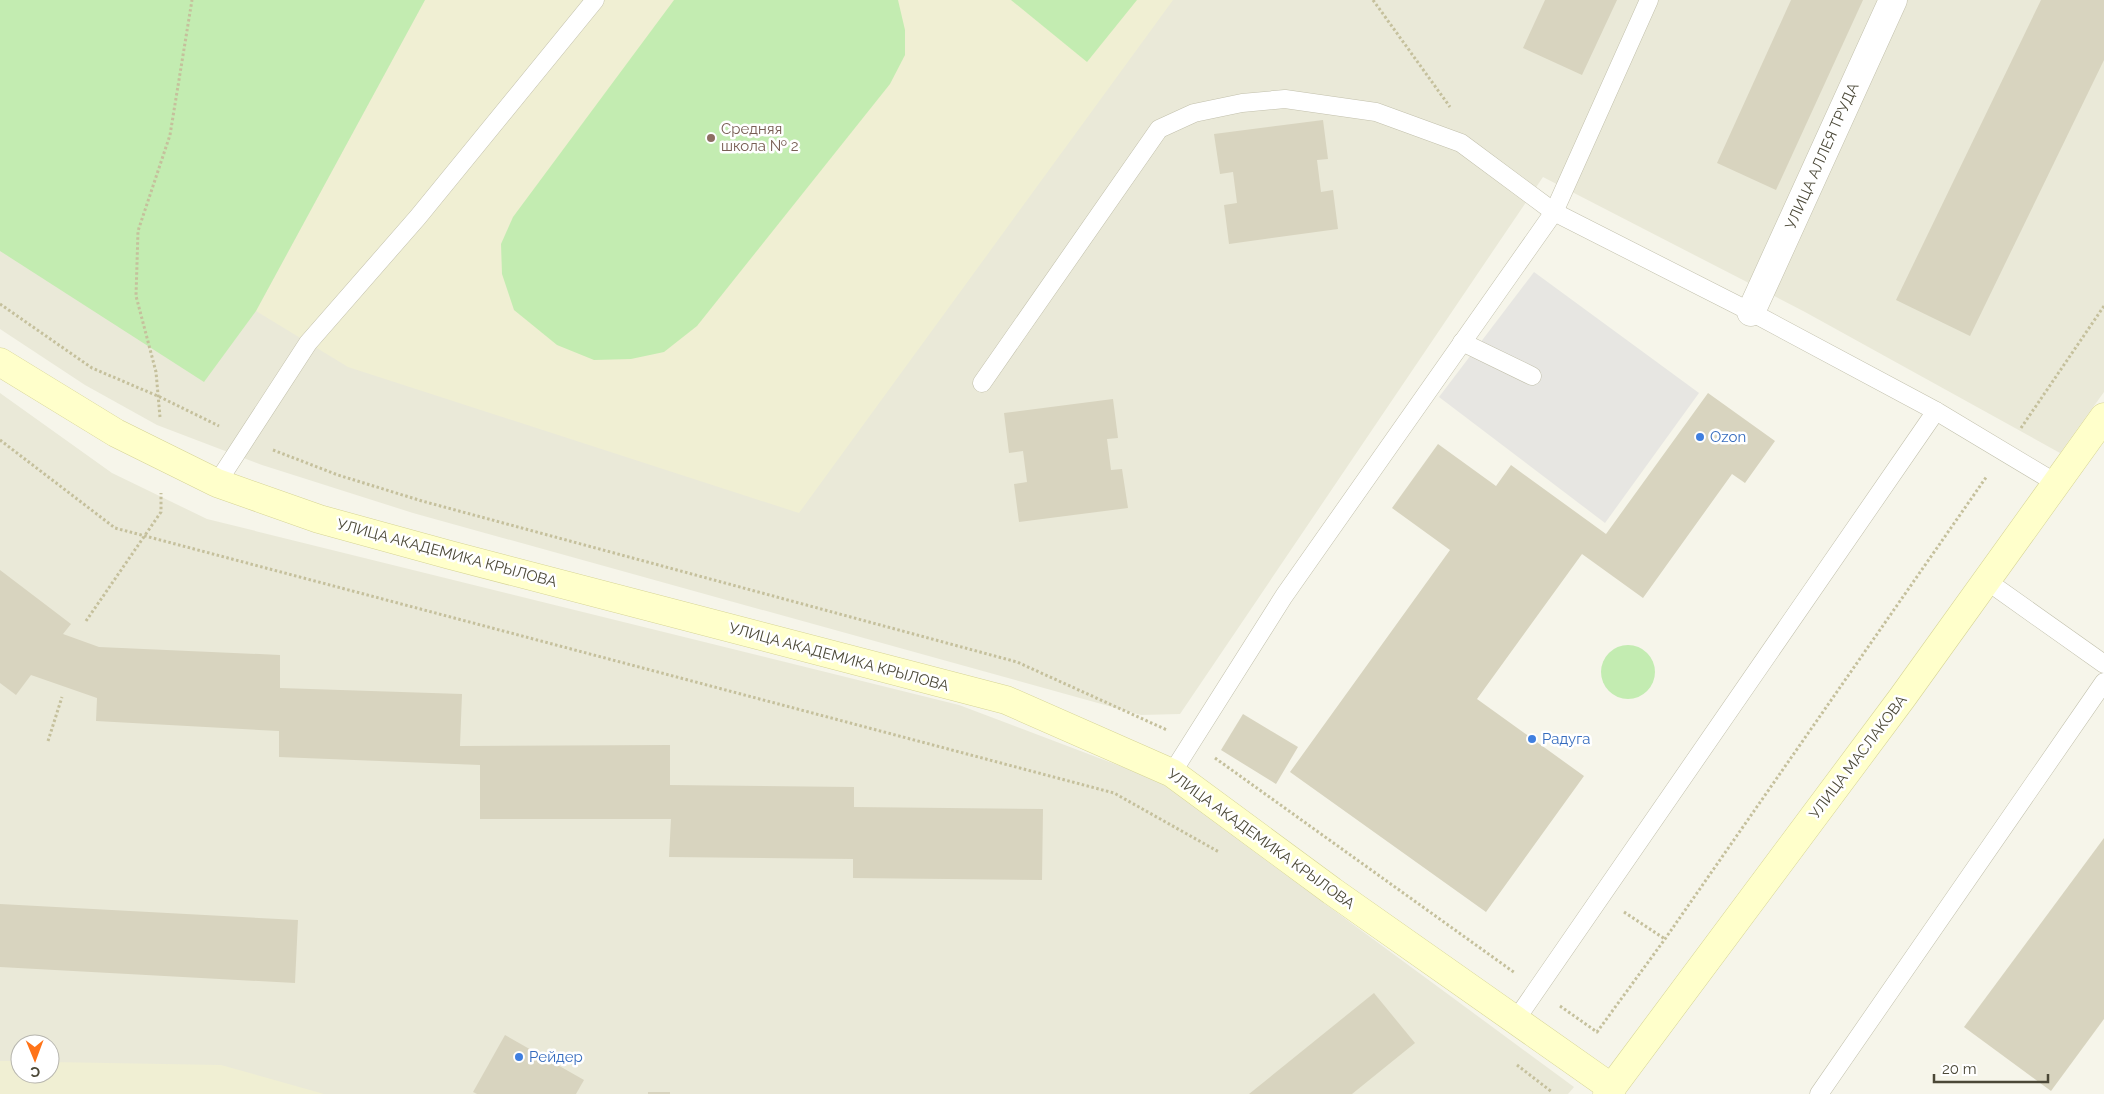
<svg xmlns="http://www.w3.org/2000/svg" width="2104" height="1094" font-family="Raleway,sans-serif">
  <rect width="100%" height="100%" fill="#f6f5ea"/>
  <g fill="#eae9d8" fill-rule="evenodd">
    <path d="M0,0H2104V392L2060,453L1805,312L1543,177L1180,714L1141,715L413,513L262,465L157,425L85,385L0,329Z"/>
    <path d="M0,393L112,473L207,519L959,705L1157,780L1574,1087L1568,1094H0ZM20,1044H50V1074H20Z"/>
  </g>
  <g fill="#f0efd3">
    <path d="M425,0H1173L799,513L348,367L256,311Z"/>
    <path d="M0,1061H20V1074H50V1062L221,1065L324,1094H0Z"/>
  </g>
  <g fill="#c3ecb1">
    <path d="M0,0H425L256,311L204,382L0,251Z"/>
    <path d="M674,0H898L905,30V55L890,84L697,326L664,352L631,359L594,360L557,345L514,310L502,274L501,244L513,217Z"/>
    <path d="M1011,0H1137L1087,62Z"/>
    <circle cx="1628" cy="672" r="27"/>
  </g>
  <path fill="#e7e6e2" d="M1534,272L1699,393L1605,523L1439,397Z"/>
  <g fill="#d8d4bf">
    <path d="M1545,0H1617L1582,75L1523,48Z"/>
    <path d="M1791,0H1863L1776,190L1717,163Z"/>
    <path d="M2041,0H2104V60L1970,336L1896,300Z"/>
    <path d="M1323,120L1328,159L1317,160L1321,192L1333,190L1338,229L1229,244L1224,205L1237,203L1233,172L1220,174L1214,134Z"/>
    <path d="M1708,393L1775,441L1745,483L1732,474L1643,598L1582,554L1477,699L1584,776L1486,912L1290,772L1450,550L1392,508L1438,444L1496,486L1511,465L1606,534Z"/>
    <path d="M1113,399L1118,438L1107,439L1111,470L1122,469L1128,508L1019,522L1014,484L1027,482L1023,451L1009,453L1004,413Z"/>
    <path d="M0,570L71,624L63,634L99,647L280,655V688L462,694L460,746L670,745V785L854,787V807L1043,809L1042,880L853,878V859L669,857L671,819H480V765L279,757V731L96,721L97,698L31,675L16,695L0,683Z"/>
    <path d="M1243,714L1298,747L1276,784L1221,750Z"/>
    <path d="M2104,838V1019L2051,1091L1964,1027Z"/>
    <path d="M0,904L298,920L295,983L0,967Z"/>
    <path d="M1374,993L1415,1043L1352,1094H1249Z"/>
    <path d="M505,1035L584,1080L576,1094H477L473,1092Z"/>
    <rect x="648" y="1092" width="22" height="2"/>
  </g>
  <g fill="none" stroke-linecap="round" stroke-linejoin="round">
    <defs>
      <g id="lane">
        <path d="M1462,342L1532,376"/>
        <path d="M982,383L1159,129L1194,113L1242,103L1285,99L1376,112L1461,143L1554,212L1751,312L1936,411L2056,483"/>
        <path d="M217,483L308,343L418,217L595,0"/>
        <path d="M1987,581L2104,664"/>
        <path d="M1172,773L1284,596L1554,212L1649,0"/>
        <path d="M1515,1021L1936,411"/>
        <path d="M1819,1094L2104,682"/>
      </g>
      <path id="street" d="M1751,312L1893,0"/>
      <g id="secondary">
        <path d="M0,362L116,433L217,483L319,519L450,555L1006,700L1172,773L1332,891L1612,1088"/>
        <path d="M1607,1094L1902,698L2104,417"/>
      </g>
    </defs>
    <use href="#lane" stroke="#c2c0ac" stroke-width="19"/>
    <use href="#street" stroke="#c2c0ac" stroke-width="29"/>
    <use href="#secondary" stroke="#d6d495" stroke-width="29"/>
    <g stroke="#c5c09c" stroke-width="3" stroke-dasharray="2.5 2.5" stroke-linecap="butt">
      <path d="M1373,0L1450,107"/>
      <path d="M0,304L92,368L160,397L219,426"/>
      <path d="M160,417L156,372L136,296L138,231L170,135L192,0"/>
      <path d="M2021,428L2104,306"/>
      <path d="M0,440L115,528L1114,793L1219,852"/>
      <path d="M273,450L338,475L422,501L1017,662L1167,730"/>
      <path d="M86,621L161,512V493"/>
      <path d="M48,741L62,697"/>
      <path d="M1215,758L1515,973"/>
      <path d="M1624,912L1665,939"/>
      <path d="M1560,1006L1597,1032L1665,939L1987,476"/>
      <path d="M1517,1065L1552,1092"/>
    </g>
    <use href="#lane" stroke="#fff" stroke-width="18"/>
    <use href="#street" stroke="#fff" stroke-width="28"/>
    <use href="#secondary" stroke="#ffffcb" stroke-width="28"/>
  </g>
  <circle fill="#8d6e63" stroke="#fff" stroke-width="2" cx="711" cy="138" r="5"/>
  <g fill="#3f7fe0" stroke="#fff" stroke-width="2">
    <circle cx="1700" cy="437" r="5"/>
    <circle cx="1532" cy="739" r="5"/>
    <circle cx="519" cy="1057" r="5"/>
  </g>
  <g text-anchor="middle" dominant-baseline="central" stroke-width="5" stroke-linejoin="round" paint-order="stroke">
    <g font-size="15" fill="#785e54" stroke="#fff" text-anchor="start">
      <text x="721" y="129">Средняя<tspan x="721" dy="17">школа № 2</tspan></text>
    </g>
    <g font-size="15" fill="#4b4837" stroke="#fff">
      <text transform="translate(1822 156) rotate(-66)">УЛИЦА АЛЛЕЯ ТРУДА</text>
      <text transform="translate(447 553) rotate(15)">УЛИЦА АКАДЕМИКА КРЫЛОВА</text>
      <text transform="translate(839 657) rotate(15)">УЛИЦА АКАДЕМИКА КРЫЛОВА</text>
      <text transform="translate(1858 757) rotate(-53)">УЛИЦА МАСЛАКОВА</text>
      <text transform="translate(1261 839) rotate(36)">УЛИЦА АКАДЕМИКА КРЫЛОВА</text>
    </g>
    <g font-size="15" fill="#366cbe" stroke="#fff" text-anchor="start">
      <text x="1710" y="437">Ozon</text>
      <text x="1542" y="739">Радуга</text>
      <text x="529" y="1057">Рейдер</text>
    </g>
  </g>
  <g transform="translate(35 1059) rotate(179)"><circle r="24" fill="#ffffff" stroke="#b7b6af"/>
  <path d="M0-4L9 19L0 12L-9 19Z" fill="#ff7318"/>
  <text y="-8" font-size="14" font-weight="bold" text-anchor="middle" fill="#4b4837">С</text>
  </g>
  <path d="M1934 1074v8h114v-8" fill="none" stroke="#4b4837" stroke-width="2.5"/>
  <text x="1942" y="1074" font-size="15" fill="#4b4837" stroke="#ffffff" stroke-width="4" paint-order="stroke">20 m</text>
</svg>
